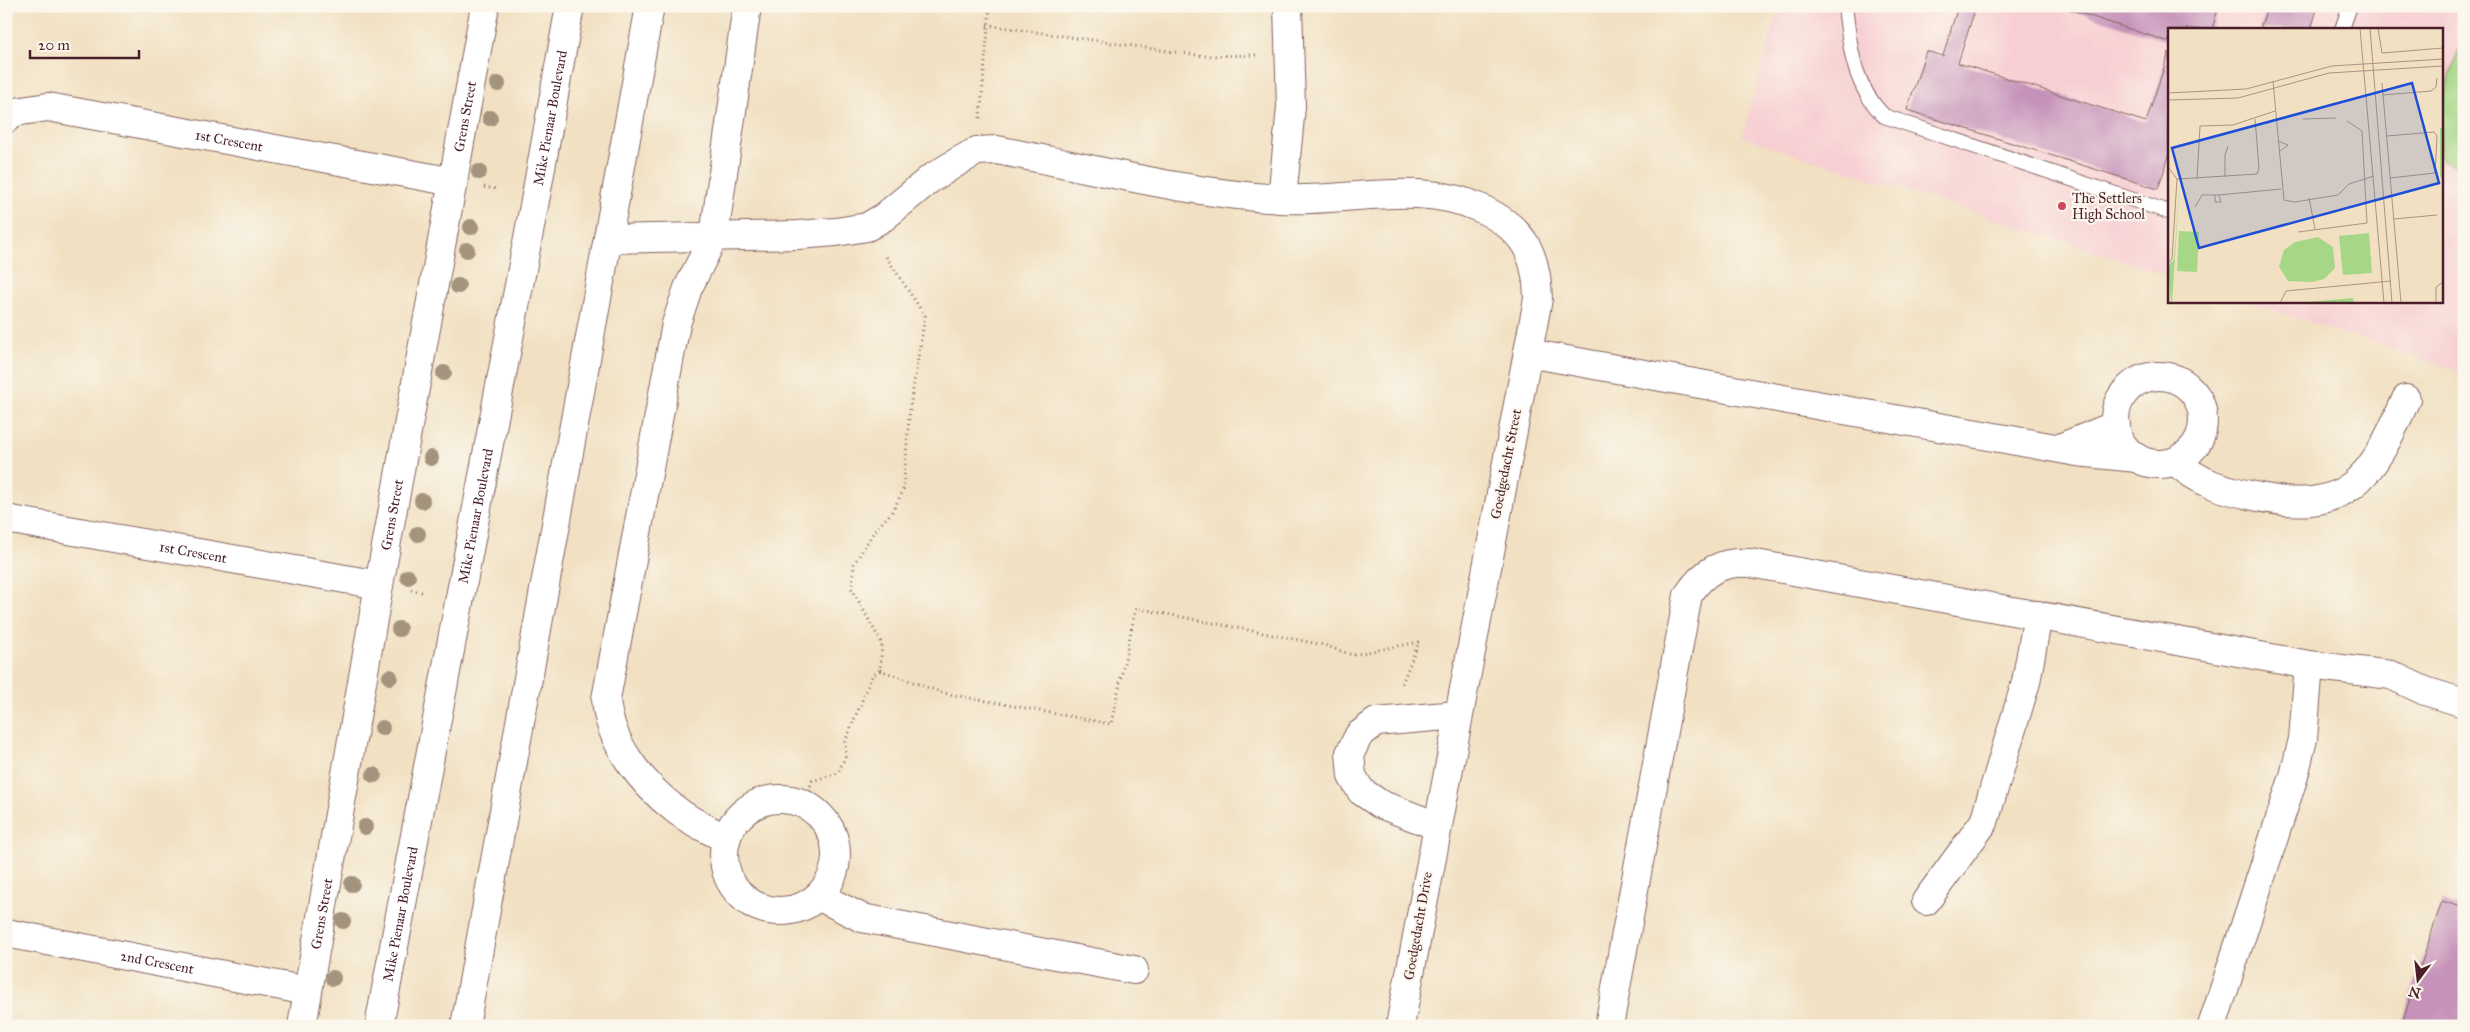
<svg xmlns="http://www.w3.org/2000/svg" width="2470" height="1032" font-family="'IM FELL Great Primer',serif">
  <rect width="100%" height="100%" fill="#fbf7ec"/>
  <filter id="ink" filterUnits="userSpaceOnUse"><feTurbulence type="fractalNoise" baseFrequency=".02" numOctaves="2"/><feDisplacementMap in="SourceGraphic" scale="10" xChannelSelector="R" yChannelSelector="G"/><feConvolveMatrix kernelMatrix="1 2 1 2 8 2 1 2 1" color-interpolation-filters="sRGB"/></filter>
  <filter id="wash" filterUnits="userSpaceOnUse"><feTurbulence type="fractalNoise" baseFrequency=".0096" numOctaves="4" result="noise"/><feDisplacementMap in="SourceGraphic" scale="20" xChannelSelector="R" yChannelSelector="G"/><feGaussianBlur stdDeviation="1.12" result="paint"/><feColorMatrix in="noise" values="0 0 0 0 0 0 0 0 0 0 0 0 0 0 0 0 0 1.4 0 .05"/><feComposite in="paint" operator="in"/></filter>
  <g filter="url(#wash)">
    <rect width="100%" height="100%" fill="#f1e0c1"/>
    <path fill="#f7cfd2" d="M1779,6H2464V373L2245,301H2441V29H2169V276L1742,137Z"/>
    <path fill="#a5d787" stroke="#787b59" d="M2464,33V168L2441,161V104Z"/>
    <g id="blocks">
      <g fill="#c692ba">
        <path d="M1958,6H1976L1958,63L2146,122L2169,52V156L2158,189L1907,110L1926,51L1943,56Z"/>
        <path d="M2059,6H2219L2212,29H2169V42Z"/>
        <path d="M2263,6H2318L2311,29H2260L2267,8Z"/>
        <path d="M2442,901L2464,908V1026H2401Z"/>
      </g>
    </g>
  </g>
  <g filter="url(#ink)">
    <use href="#blocks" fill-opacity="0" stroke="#846360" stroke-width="1"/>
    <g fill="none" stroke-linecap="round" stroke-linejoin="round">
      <defs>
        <g id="service">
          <path d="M1845,6C1850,48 1853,85 1884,116L2169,212"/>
          <path d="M2342,29L2350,6"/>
        </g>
        <g id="minor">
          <path id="s1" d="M6,119L15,112L48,107L454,182"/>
          <path d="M1282,199L1291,107L1288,6"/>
          <path d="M608,239L798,235L836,232L867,227L884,217L930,179L959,161L977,151L997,150C1091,168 1185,193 1280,199C1347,203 1419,179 1482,209C1524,229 1537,254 1538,299L1400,1026"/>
          <path d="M1528,353L2077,452L2137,458"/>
          <circle cx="2159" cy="420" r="44"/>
          <path d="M2060,448L2116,425"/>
          <path d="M2176,462C2201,484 2223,489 2254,496C2348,517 2372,478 2406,399"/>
          <path id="s2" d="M6,519L379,585"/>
          <circle cx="780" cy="855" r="56"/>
          <path d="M1437,826L1380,804L1361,791L1352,776L1350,753L1359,735L1376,722L1458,715"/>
          <path d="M726,839C710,830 691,822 676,810C642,784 609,743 606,699L676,324L688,288L714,236L747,6"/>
          <path d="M820,897L862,918L1134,970"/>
          <path d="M1926,901L1984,822L2026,682L2038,615"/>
          <path id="s3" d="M6,933L308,991"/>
          <path id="s4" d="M302,1026L379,585L485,6"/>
          <path d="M1609,1026L1688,595C1704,571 1721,561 1750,563L2309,665L2391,675L2425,691L2464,703"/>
          <path d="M2212,1026L2294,776L2303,739L2309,665"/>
        </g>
        <g id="secondary">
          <path id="s5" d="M379,1026L537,190L570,6"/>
          <path d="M465,1026L650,6"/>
        </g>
      </defs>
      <use href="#service" stroke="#846360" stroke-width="16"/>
      <use href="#minor" stroke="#846360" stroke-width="30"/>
      <use href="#secondary" stroke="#846360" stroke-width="30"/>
      <g stroke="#846360" stroke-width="3" stroke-dasharray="1 4" stroke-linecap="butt">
        <path d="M987,25L1203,56L1257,55"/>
        <path d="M980,118L990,6"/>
        <path d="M484,187L496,189"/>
        <path d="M411,590L422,592"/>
        <path d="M880,670L943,693L1111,724L1136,608L1324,645L1352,655L1419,642L1401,686"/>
        <path d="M804,805L812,781L838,773L846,755L845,742L872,676L880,670L882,644L852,589L854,564L875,530L892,512L903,491L910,407L925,316L885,255"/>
      </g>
      <use href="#service" stroke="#fff" stroke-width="14"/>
      <use href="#minor" stroke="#fff" stroke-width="28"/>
      <use href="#secondary" stroke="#fff" stroke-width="28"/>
    </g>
    <g fill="#a4947e">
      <circle cx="498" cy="84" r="8"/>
      <circle cx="490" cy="118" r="8"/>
      <circle cx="479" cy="172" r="8"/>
      <circle cx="471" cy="227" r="8"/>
      <circle cx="467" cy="250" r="8"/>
      <circle cx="458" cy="286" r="8"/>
      <circle cx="444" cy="373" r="8"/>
      <circle cx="431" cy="458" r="8"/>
      <circle cx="422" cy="501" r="8"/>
      <circle cx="418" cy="534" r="8"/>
      <circle cx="408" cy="577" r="8"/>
      <circle cx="399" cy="629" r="8"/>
      <circle cx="390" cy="677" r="8"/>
      <circle cx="382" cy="728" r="8"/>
      <circle cx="374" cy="775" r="8"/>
      <circle cx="365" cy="827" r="8"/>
      <circle cx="352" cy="884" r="8"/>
      <circle cx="343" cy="921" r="8"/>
      <circle cx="333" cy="978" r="8"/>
    </g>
  </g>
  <circle fill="#d1495b" stroke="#fbf7ec" stroke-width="2" cx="2062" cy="206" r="5"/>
  <g text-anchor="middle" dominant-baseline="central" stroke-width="4.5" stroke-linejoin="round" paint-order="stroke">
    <g font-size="14" fill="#4a1f2b" stroke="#fbf7ec">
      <text stroke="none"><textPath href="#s4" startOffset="924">Grens Street</textPath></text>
      <text stroke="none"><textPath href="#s5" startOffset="924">Mike Pienaar Boulevard</textPath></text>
      <text stroke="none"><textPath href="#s1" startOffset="229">1st Crescent</textPath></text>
      <text transform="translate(1506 464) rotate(-79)">Goedgedacht Street</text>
      <text stroke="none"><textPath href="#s4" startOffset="519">Grens Street</textPath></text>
      <text stroke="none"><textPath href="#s5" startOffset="519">Mike Pienaar Boulevard</textPath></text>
      <text stroke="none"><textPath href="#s2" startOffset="190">1st Crescent</textPath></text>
      <text stroke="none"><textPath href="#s4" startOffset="114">Grens Street</textPath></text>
      <text stroke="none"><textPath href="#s5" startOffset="114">Mike Pienaar Boulevard</textPath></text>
      <text transform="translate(1418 926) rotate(-80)">Goedgedacht Drive</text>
      <text stroke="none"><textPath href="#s3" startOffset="154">2nd Crescent</textPath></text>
    </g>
    <g font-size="14" fill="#4a1f2b" stroke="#fbf7ec" text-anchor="start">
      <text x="2072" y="198">The Settlers<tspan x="2072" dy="16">High School</tspan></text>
    </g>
  </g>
  <g transform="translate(2168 28)">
    <rect width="275" height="275" fill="#f1e0c1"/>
    <path d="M272,100H275V152L272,148ZM12,153L4,275H3L0,238L6,231ZM11,203L31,204L29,244L9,243ZM201,205L204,245L175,247L171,208ZM150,209L165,219L167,240L156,251L144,254L120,253L111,239L116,222L127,214ZM185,270L186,275H127Z" fill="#a5d787"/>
    <path fill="none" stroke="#ae9385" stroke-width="1" d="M192,0L216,275M202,0L224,275M210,0L214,25L275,20M105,53L116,172L127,174L170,167L181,156L206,148M214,55L233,275M0,65L78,61L164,38L275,31M215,67L263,63L268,59L269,50M0,72L70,70L161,45L275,38M135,91L168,90M219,108L266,104L269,108L267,145L222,150M110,113L120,117L111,124M0,139L9,151L4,231L0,235M57,149V127L60,118M9,151L89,146L91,140L87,91M29,151L32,98L65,97L107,83M51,167L113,161M141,170L147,201M27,179L34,167H51L53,174H47V167M226,191L269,187M130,204L199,195L194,103L179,93M0,257V275M112,275L118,263L223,253M268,275V259L275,254"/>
    <path fill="#1d4ed8" fill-opacity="0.15" stroke="#1d4ed8" stroke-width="2.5" d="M244,55L271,155L31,220L4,120Z"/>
    <rect width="275" height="275" fill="none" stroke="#4a1f2b" stroke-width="2.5"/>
  </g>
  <rect width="2470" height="1032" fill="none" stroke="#fbf7ec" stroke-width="25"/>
  <g transform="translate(2418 980) rotate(195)" stroke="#fbf7ec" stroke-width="4" paint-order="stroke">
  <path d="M0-4L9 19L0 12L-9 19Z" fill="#4a1f2b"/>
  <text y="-8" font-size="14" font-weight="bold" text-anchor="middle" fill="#4a1f2b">N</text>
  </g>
  <path d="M30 50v8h109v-8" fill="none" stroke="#4a1f2b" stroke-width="2.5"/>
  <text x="38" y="50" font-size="15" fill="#4a1f2b" stroke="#fbf7ec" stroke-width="4" paint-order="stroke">20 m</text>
</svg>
